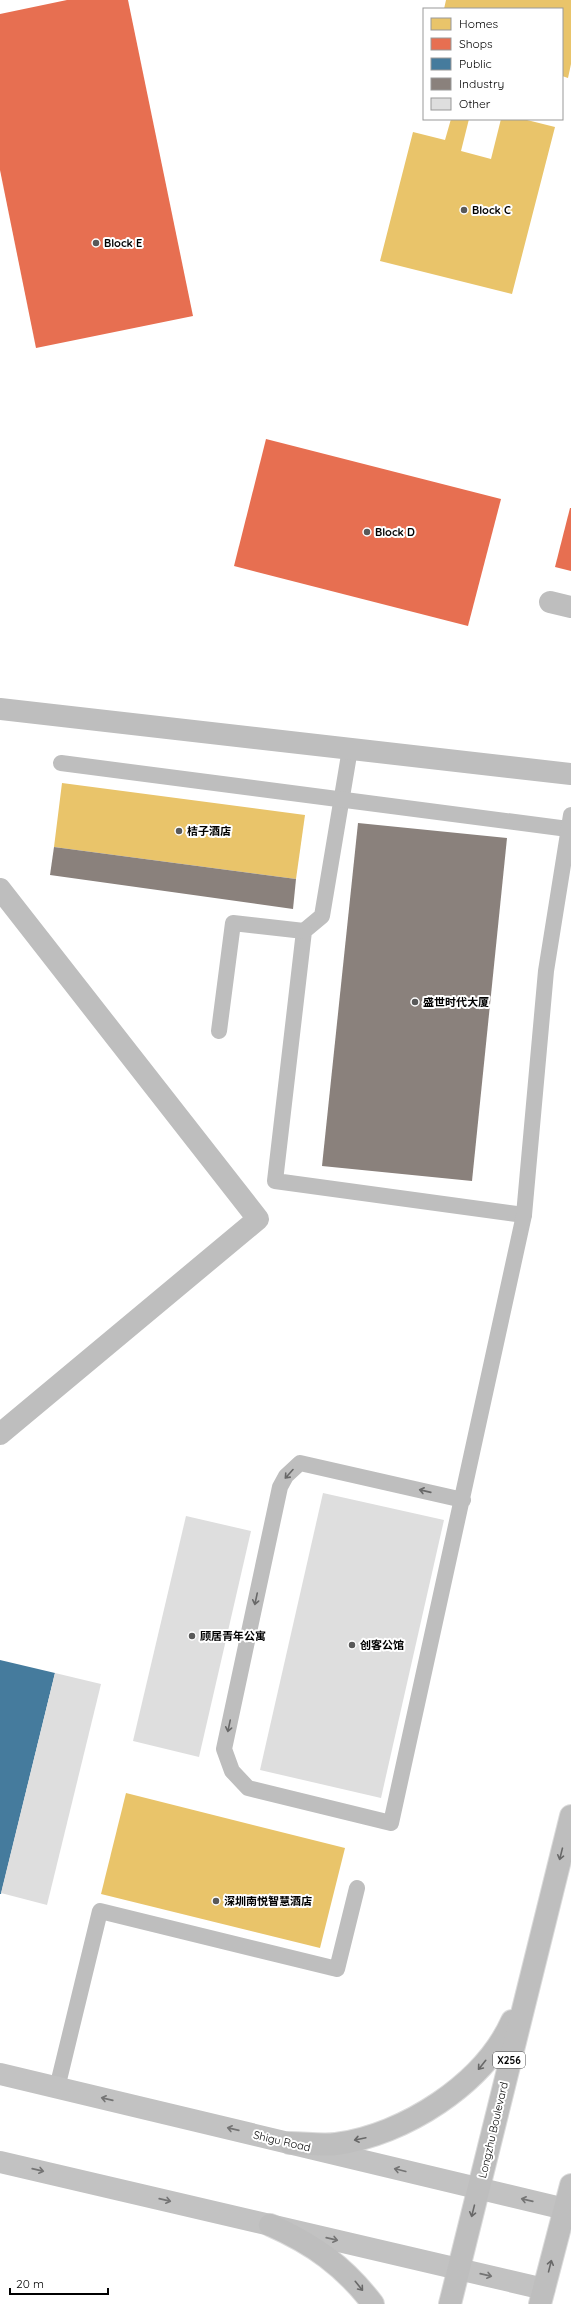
<svg xmlns="http://www.w3.org/2000/svg" width="571" height="2304" font-family="Quicksand,'Noto Sans SC',sans-serif">
  <rect width="100%" height="100%" fill="#fff"/>
  <g fill="#e9c46a">
    <path d="M446,0H571V64L568,78L562,76V9H444Z"/>
    <path d="M451,119H469L461,151L491,159L501,119H523L555,127L512,294L380,261L413,132L445,140Z"/>
    <path d="M62,783L305,815L296,879L54,847Z"/>
    <path d="M126,1793L345,1848L320,1948L101,1894Z"/>
  </g>
  <g fill="#e76f51">
    <path d="M67,0H128L193,316L36,348L0,170V14Z"/>
    <path d="M266,439L501,499L468,626L234,566Z"/>
    <path d="M570,508H571V571L555,567Z"/>
  </g>
  <path fill="#457b9d" d="M0,1660L55,1673L1,1894H0Z"/>
  <g fill="#8a817c">
    <path d="M358,823L507,838L472,1181L322,1166Z"/>
    <path d="M54,847L296,879L293,909L50,875Z"/>
  </g>
  <g fill="#dedede">
    <path d="M323,1493L444,1520L381,1798L260,1770Z"/>
    <path d="M186,1516L251,1531L199,1757L133,1741Z"/>
    <path d="M55,1673L101,1684L47,1905L1,1893Z"/>
  </g>
  <g fill="none" stroke-linecap="round" stroke-linejoin="round">
    <defs>
      <g id="primary">
        <path d="M290,2143C305,2143 321,2146 336,2144C404,2135 484,2084 512,2021"/>
        <path d="M270,2225C313,2244 344,2266 373,2304"/>
        <path d="M450,2304L571,1816"/>
        <path d="M540,2304L571,2185"/>
      </g>
    </defs>
    <use href="#primary" stroke="#dbdbdb" stroke-width="24"/>
    <g stroke="#bebebe" stroke-width="16">
      <path d="M350,749L322,916L304,931L275,1181L524,1215"/>
      <path d="M61,763L568,829"/>
      <path d="M219,1031L233,923L304,931"/>
      <path d="M463,1500L300,1463L286,1476L280,1487L224,1749L232,1771L248,1788L391,1823L524,1215L546,971L571,815"/>
      <path d="M57,2088L100,1911L337,1969L357,1888"/>
    </g>
    <g stroke="#bebebe" stroke-width="22">
      <path d="M550,602L571,607"/>
      <path d="M0,709L571,774"/>
      <path d="M0,889L258,1219L0,1434"/>
    </g>
    <g stroke="#c2c2c2" stroke-width="22">
      <path d="M0,2074L565,2209"/>
      <path d="M0,2162L544,2289"/>
    </g>
    <use href="#primary" stroke="#bebebe" stroke-width="22"/>
  </g>
  <defs><path id="oneway-shaft" d="M-6 0H5M1.5-3L5.5 0L1.5 3" fill="none" stroke-width="1.6" stroke-linecap="round" stroke-linejoin="round"/></defs>
  <g stroke="#686868">
    <use href="#oneway-shaft" transform="translate(289 1474) rotate(132)"/>
    <use href="#oneway-shaft" transform="translate(425 1491) rotate(-167)"/>
    <use href="#oneway-shaft" transform="translate(256 1599) rotate(102)"/>
    <use href="#oneway-shaft" transform="translate(229 1726) rotate(102)"/>
    <use href="#oneway-shaft" transform="translate(561 1854) rotate(104)"/>
    <use href="#oneway-shaft" transform="translate(482 2065) rotate(129)"/>
    <use href="#oneway-shaft" transform="translate(360 2139) rotate(168)"/>
    <use href="#oneway-shaft" transform="translate(473 2211) rotate(104)"/>
    <use href="#oneway-shaft" transform="translate(550 2266) rotate(-76)"/>
    <use href="#oneway-shaft" transform="translate(359 2286) rotate(51)"/>
  </g>
  <g stroke="#747474">
    <use href="#oneway-shaft" transform="translate(107 2099) rotate(-167)"/>
    <use href="#oneway-shaft" transform="translate(233 2129) rotate(-167)"/>
    <use href="#oneway-shaft" transform="translate(38 2170) rotate(13)"/>
    <use href="#oneway-shaft" transform="translate(400 2170) rotate(-166)"/>
    <use href="#oneway-shaft" transform="translate(165 2200) rotate(13)"/>
    <use href="#oneway-shaft" transform="translate(527 2200) rotate(-167)"/>
    <use href="#oneway-shaft" transform="translate(332 2239) rotate(13)"/>
    <use href="#oneway-shaft" transform="translate(486 2275) rotate(13)"/>
  </g>
  <g fill="#595959" stroke="#fff" stroke-width="1.5">
    <circle cx="464" cy="210" r="4"/>
    <circle cx="96" cy="243" r="4"/>
    <circle cx="367" cy="532" r="4"/>
    <circle cx="179" cy="831" r="4"/>
    <circle cx="415" cy="1002" r="4"/>
    <circle cx="192" cy="1636" r="4"/>
    <circle cx="352" cy="1645" r="4"/>
    <circle cx="216" cy="1901" r="4"/>
  </g>
  <g text-anchor="middle" dominant-baseline="central" stroke-width="4" stroke-linejoin="round" paint-order="stroke">
    <rect fill="#fff" stroke="#4c4c4c" stroke-width="1" x="493" y="2052" width="32" height="16" rx="3"/>
    <g font-size="10" font-weight="bold" fill="#000">
      <text x="509" y="2060">X256</text>
    </g>
    <g font-size="11" font-weight="bold" fill="#000" stroke="#fff" text-anchor="start">
      <text x="472" y="210">Block C</text>
      <text x="104" y="243">Block E</text>
      <text x="375" y="532">Block D</text>
      <text x="187" y="831">桔子酒店</text>
      <text x="423" y="1002">盛世时代大厦</text>
      <text x="200" y="1636">顾居青年公寓</text>
      <text x="360" y="1645">创客公馆</text>
      <text x="224" y="1901">深圳南悦智慧酒店</text>
    </g>
    <g font-size="11" fill="#000" stroke="#fff">
      <text transform="translate(493 2130) rotate(-77)">Longzhu Boulevard</text>
      <text transform="translate(282 2141) rotate(13)">Shigu Road</text>
    </g>
  </g>
  <rect x="423" y="8" width="140" height="112" fill="#ffffff" stroke="#999999"/>
  <rect x="431" y="18" width="20" height="12" fill="#e9c46a" stroke="#999999"/>
  <text x="459" y="28" font-size="12" fill="#000000">Homes</text>
  <rect x="431" y="38" width="20" height="12" fill="#e76f51" stroke="#999999"/>
  <text x="459" y="48" font-size="12" fill="#000000">Shops</text>
  <rect x="431" y="58" width="20" height="12" fill="#457b9d" stroke="#999999"/>
  <text x="459" y="68" font-size="12" fill="#000000">Public</text>
  <rect x="431" y="78" width="20" height="12" fill="#8a817c" stroke="#999999"/>
  <text x="459" y="88" font-size="12" fill="#000000">Industry</text>
  <rect x="431" y="98" width="20" height="12" fill="#dedede" stroke="#999999"/>
  <text x="459" y="108" font-size="12" fill="#000000">Other</text>
  <path d="M10 2288v6h98v-6" fill="none" stroke="#000000" stroke-width="2"/>
  <text x="16" y="2288" font-size="12" fill="#000000" stroke="#ffffff" stroke-width="3" paint-order="stroke">20 m</text>
</svg>
